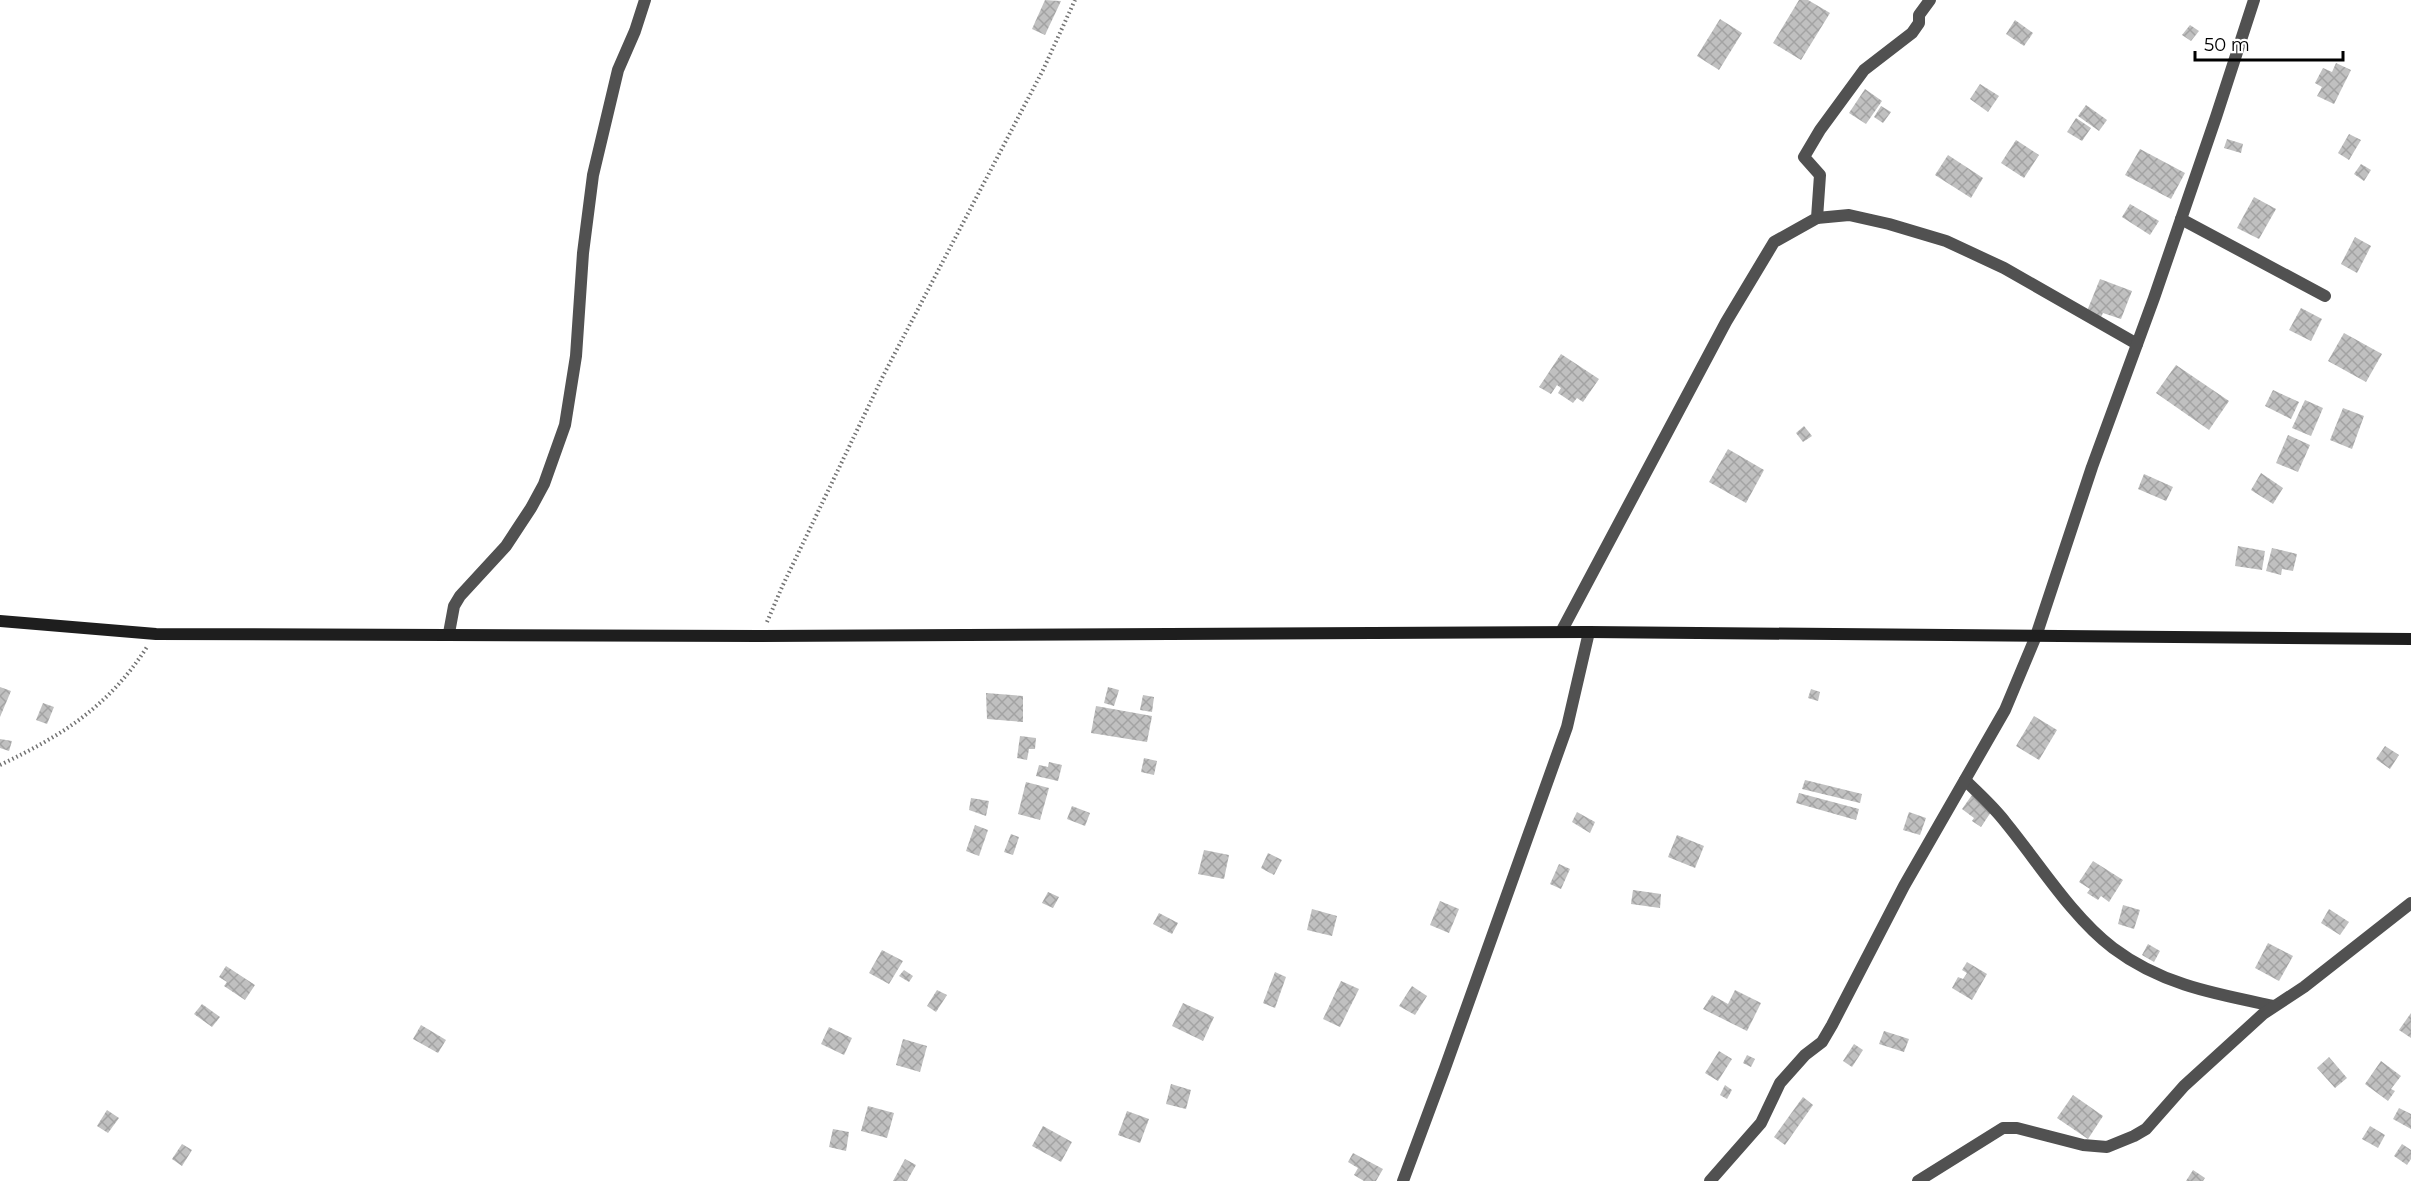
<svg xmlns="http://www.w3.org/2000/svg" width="2411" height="1181" font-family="Montserrat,sans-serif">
  <defs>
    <pattern id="building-cross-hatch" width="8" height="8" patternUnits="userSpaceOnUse" patternTransform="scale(1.5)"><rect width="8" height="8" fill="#c0c0c0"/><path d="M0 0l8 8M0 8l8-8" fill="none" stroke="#a3a3a3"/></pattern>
  </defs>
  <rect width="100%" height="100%" fill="#fff"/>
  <g fill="url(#building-cross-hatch)">
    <path d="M1045,0L1061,1L1045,35L1032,29Z"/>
    <path d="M1799,0H1808L1830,13L1801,60L1773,43Z"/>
    <path d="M1720,19L1742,33L1719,70L1697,56Z"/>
    <path d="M2015,20L2033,33L2024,46L2006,34Z"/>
    <path d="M2190,25L2199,31L2191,41L2182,35Z"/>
    <path d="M2336,63L2351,70L2334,104L2317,96L2322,87L2315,83L2323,68L2332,72Z"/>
    <path d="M1980,84L1999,96L1988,112L1970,99Z"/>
    <path d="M1865,89L1882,101L1866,124L1849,113Z"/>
    <path d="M2086,105L2107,120L2099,131L2078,116Z"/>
    <path d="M1881,106L1891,112L1883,123L1874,117Z"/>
    <path d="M2076,118L2091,128L2082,141L2067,132Z"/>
    <path d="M2349,134L2361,140L2349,160L2338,153Z"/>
    <path d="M2227,139L2243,144L2241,153L2224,148Z"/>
    <path d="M2016,140L2039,155L2024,178L2001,163Z"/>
    <path d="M2140,149L2185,173L2171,199L2125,175Z"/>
    <path d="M1948,155L1983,178L1971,198L1935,175Z"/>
    <path d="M2361,164L2371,170L2364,181L2354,174Z"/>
    <path d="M2254,197L2276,209L2259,239L2237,228Z"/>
    <path d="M2130,204L2159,221L2150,235L2122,217Z"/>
    <path d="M2355,237L2371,246L2357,273L2341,264Z"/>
    <path d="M2100,279L2132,291L2121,319L2103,313L2101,317L2087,311Z"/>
    <path d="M2301,308L2322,319L2311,341L2289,330Z"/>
    <path d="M2344,333L2382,354L2366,382L2328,361Z"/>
    <path d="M1561,354L1599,379L1583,402L1577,398L1573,403L1558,393L1561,388L1557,385L1551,394L1539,387Z"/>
    <path d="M2176,365L2229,401L2209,430L2156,393Z"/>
    <path d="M2273,390L2299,402L2291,419L2265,406Z"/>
    <path d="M2305,400L2323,408L2311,436L2292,428Z"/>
    <path d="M2343,408L2364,416L2352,449L2330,440Z"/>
    <path d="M1804,426L1812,436L1803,442L1796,433Z"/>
    <path d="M2288,435L2310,445L2298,472L2276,463Z"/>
    <path d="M1728,449L1764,470L1746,503L1709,482Z"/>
    <path d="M2261,473L2283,488L2273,504L2251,490Z"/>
    <path d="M2144,474L2173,487L2166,501L2138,489Z"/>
    <path d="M2238,546L2265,551L2262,570L2235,566Z"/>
    <path d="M2272,548L2297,554L2293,571L2282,569L2281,575L2266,571Z"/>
    <path d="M0,687L11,691L0,717Z"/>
    <path d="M1108,687L1119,690L1114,706L1104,703Z"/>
    <path d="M1811,689L1820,692L1818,701L1808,698Z"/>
    <path d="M986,693L1023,696V722L987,719Z"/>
    <path d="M1143,695L1154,697L1152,712L1140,710Z"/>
    <path d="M43,703L54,707L47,724L36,720Z"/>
    <path d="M1096,706L1152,716L1147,742L1091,733Z"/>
    <path d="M2034,716L2057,730L2039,760L2016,746Z"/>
    <path d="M1020,736L1036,738L1035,749H1029L1027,760L1017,758Z"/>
    <path d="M0,739L12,741L9,751L0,748Z"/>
    <path d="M2385,746L2399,755L2390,769L2376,759Z"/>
    <path d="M1144,758L1157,761L1154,775L1141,772Z"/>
    <path d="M1049,762L1062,765L1058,781L1036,776L1039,765L1048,767Z"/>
    <path d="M1805,780L1862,794L1860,803L1802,789Z"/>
    <path d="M1026,782L1049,788L1040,820L1018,814Z"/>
    <path d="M1799,793L1859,809L1856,820L1796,803Z"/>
    <path d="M1972,795L1993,809L1981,827L1972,821L1974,818L1962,809Z"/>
    <path d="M971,798L989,801L986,816L969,810Z"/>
    <path d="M1072,806L1090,813L1085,826L1067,819Z"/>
    <path d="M1577,812L1595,822L1590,833L1572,822Z"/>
    <path d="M1909,812L1926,818L1920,835L1903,830Z"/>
    <path d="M975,825L988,830L979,856L966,851Z"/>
    <path d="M1011,834L1019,837L1013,855L1004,852Z"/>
    <path d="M1677,835L1704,846L1695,868L1668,857Z"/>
    <path d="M1204,850L1229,855L1224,879L1198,874Z"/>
    <path d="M1268,853L1282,860L1274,875L1261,868Z"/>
    <path d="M2093,861L2123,880L2109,902L2101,896L2098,900L2087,893L2090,889L2079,882Z"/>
    <path d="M1559,864L1570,869L1561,889L1550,884Z"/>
    <path d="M1633,890L1661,894L1660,908L1631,904Z"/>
    <path d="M1048,892L1059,897L1053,908L1042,903Z"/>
    <path d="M1440,901L1459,909L1449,933L1430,925Z"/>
    <path d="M2123,905L2140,910L2134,929L2118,924Z"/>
    <path d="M1312,909L1337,916L1332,936L1307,930Z"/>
    <path d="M2329,909L2349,922L2340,935L2321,923Z"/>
    <path d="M1159,913L1178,923L1172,934L1153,924Z"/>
    <path d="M2268,943L2293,956L2279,981L2255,968Z"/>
    <path d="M2148,944L2160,951L2154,962L2142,955Z"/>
    <path d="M882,950L903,961L889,984L869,973Z"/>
    <path d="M1967,962L1987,974L1972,1000L1952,988L1958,977L1963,979L1967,973L1962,970Z"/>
    <path d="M226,966L255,985L245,1000L224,986L227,982L219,977Z"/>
    <path d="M904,970L913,976L909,982L899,976Z"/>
    <path d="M1275,972L1286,977L1275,1008L1263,1003Z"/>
    <path d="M1341,981L1359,989L1340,1027L1323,1019Z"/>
    <path d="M1412,986L1427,996L1415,1015L1399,1006Z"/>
    <path d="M937,990L947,995L936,1012L927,1006Z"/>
    <path d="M1735,990L1761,1003L1747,1031L1703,1009L1712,995L1728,1004Z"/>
    <path d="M1183,1003L1214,1017L1203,1041L1172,1026Z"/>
    <path d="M202,1004L220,1017L212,1027L194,1014Z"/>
    <path d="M2411,1013V1038L2399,1030Z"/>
    <path d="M421,1025L446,1040L438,1053L413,1039Z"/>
    <path d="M829,1027L852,1038L844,1055L821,1044Z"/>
    <path d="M1884,1031L1909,1039L1904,1052L1879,1044Z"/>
    <path d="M903,1039L927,1046L920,1072L896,1065Z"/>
    <path d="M1854,1044L1863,1050L1852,1067L1843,1061Z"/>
    <path d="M1719,1051L1732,1059L1718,1081L1705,1073Z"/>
    <path d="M1747,1055L1755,1059L1751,1067L1743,1063Z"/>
    <path d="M2329,1057L2347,1078L2335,1088L2317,1068Z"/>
    <path d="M2381,1061L2401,1076L2391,1089L2395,1091L2388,1101L2365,1084Z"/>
    <path d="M1171,1084L1191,1090L1186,1109L1166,1104Z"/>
    <path d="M1725,1085L1732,1090L1727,1099L1720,1095Z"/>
    <path d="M2073,1095L2103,1116L2088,1139L2057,1118Z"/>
    <path d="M1803,1097L1813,1105L1785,1145L1774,1137Z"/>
    <path d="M868,1106L894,1113L887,1138L861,1131Z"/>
    <path d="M2399,1108L2411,1114V1129L2393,1119Z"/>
    <path d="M107,1110L119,1118L108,1133L97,1126Z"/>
    <path d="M1127,1111L1149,1119L1140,1143L1118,1135Z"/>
    <path d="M1043,1126L1072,1142L1061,1162L1032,1146Z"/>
    <path d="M2370,1126L2385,1135L2378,1148L2362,1139Z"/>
    <path d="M833,1129L849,1132L846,1151L829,1147Z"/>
    <path d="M182,1144L192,1150L182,1166L172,1159Z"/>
    <path d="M2402,1144L2411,1150V1159L2407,1165L2394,1156Z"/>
    <path d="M1353,1153L1383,1169L1376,1181H1364L1354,1175L1358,1168L1348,1162Z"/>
    <path d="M905,1159L916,1165L907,1181H893Z"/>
    <path d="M2193,1170L2205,1178L2203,1181H2186Z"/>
  </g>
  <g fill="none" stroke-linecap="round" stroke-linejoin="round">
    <g stroke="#737373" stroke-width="4" stroke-dasharray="1.5 3" stroke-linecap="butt">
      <path d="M767,622L782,587L883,376L1043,70L1075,0"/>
      <path d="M0,765C63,735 108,707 147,647"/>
    </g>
    <g stroke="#515151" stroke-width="12">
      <path d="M1817,218L1849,215L1889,224L1946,241L2004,268L2137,344"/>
      <path d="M2181,219L2325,296"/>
      <path d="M1561,632L1726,322L1774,242L1817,218L1820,175L1804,157L1820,130L1864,70L1912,33L1919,23V15L1930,0"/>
      <path d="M449,633L454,606L460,596L506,546L531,508L544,484L565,425L576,356L583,253L593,175L618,70L635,31L645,0"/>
      <path d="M1965,780C1979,794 1994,807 2006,823C2038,862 2072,917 2113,948C2162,985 2216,994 2274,1006"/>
      <path d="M1403,1181L1445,1068L1567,727L1589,632"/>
      <path d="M1710,1181L1761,1123L1780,1083L1805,1055L1822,1042L1832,1025L1904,886L2005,710L2036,636L2092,467L2154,298L2216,117L2254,0"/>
      <path d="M1918,1181L2003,1128H2017L2083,1145L2107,1147L2134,1136L2146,1129L2184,1086L2263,1014L2304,987L2411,903"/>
    </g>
    <path stroke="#1e1e1e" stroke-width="12" d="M0,621L156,634L761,636L1589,632L2411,639"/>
  </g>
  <path d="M2195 51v9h148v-9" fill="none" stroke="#000000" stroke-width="3"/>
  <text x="2204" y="51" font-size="18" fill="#000000" stroke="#ffffff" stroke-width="4.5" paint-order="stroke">50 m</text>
</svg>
